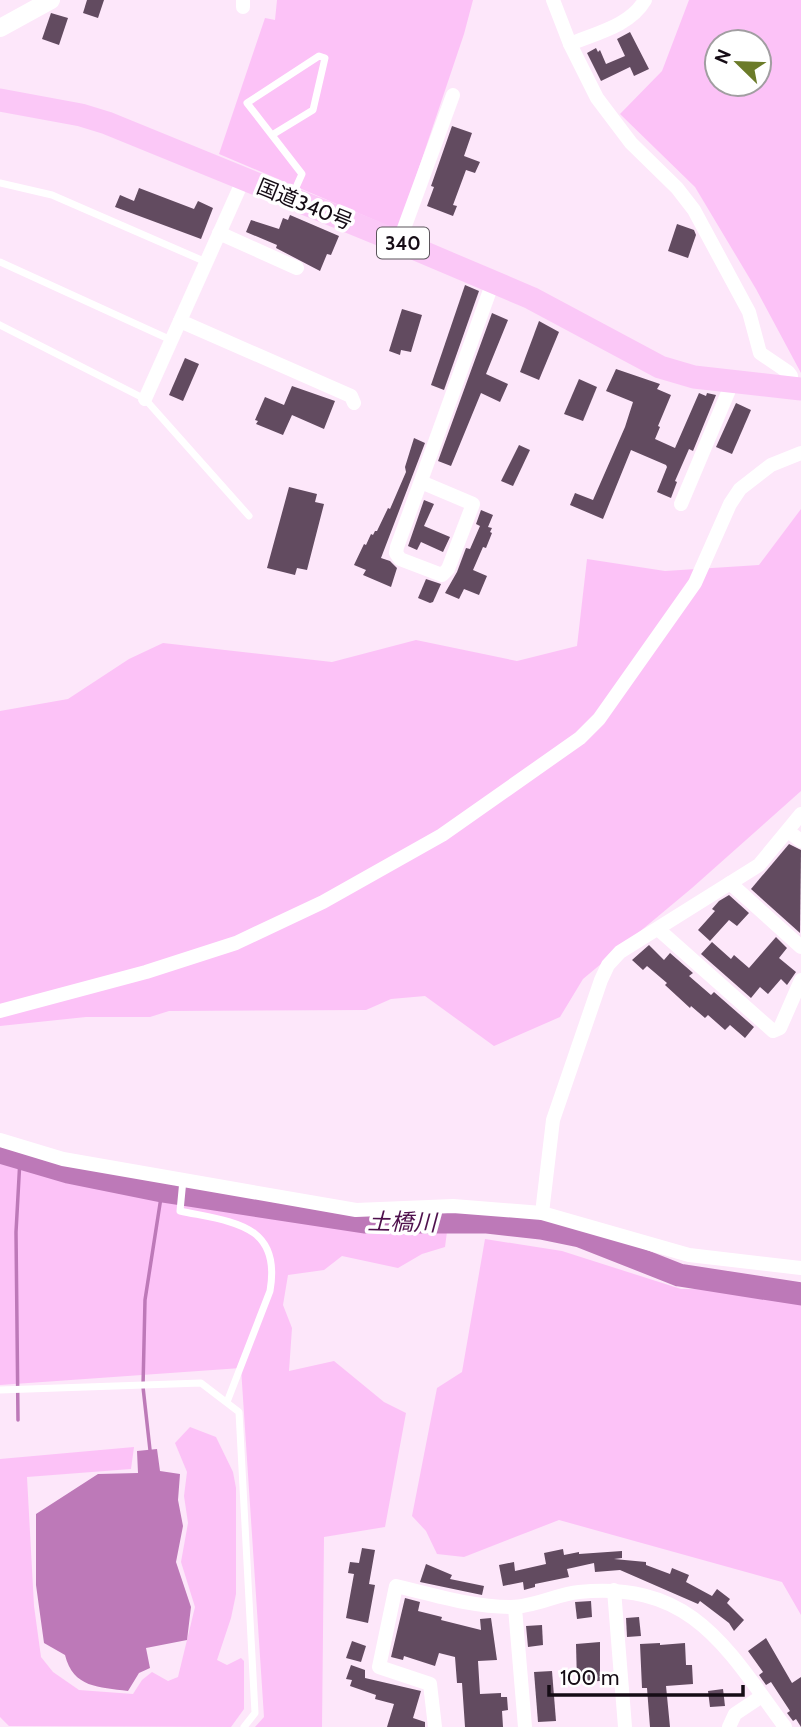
<svg xmlns="http://www.w3.org/2000/svg" width="801" height="1727" font-family="Cabin,'Noto Sans JP',sans-serif">
  <rect width="100%" height="100%" fill="#fde7fa"/>
  <g fill="#fcc2f7" fill-rule="evenodd">
    <path d="M277,0H473L464,34L398,230L219,154L265,18L275,20Z"/>
    <path d="M689,0H801V373L756,289L695,187L620,114L662,71ZM717,42H759V84H717Z"/>
    <path d="M801,509V791L692,888L583,979L560,1017L494,1046L425,996L391,999L366,1010L169,1011L150,1017H86L0,1026V711L68,699L129,659L163,643L332,662L416,640L517,661L577,646L587,559L665,571L759,565Z"/>
    <path d="M0,1159L151,1195L448,1224L445,1247L422,1254L398,1268L342,1256L324,1270L288,1275L283,1305L292,1328L289,1371L334,1361L384,1402L406,1413L385,1527L324,1537L322,1727H255L264,1717L241,1368L0,1385Z"/>
    <path d="M485,1239L562,1251L681,1289L801,1290V1615L782,1582L559,1520L464,1557L437,1554L426,1531L412,1516L437,1388L462,1372Z"/>
    <path d="M190,1427L216,1437L233,1472L236,1488V1594L231,1618L217,1660L227,1665L241,1658L244,1661V1709L231,1727L9,1726L0,1717V1459L134,1447L131,1469L27,1477L34,1606L41,1657L53,1672L79,1690L133,1694L142,1680L152,1672L168,1681L178,1677L195,1607L181,1562L188,1523L184,1496L187,1472L175,1443Z"/>
  </g>
  <path fill="#bd79b8" d="M157,1449L160,1471L180,1474L178,1500L183,1526L176,1562L191,1607L187,1640L146,1648L150,1668L139,1673L128,1691C99,1687 73,1688 65,1655L44,1643L36,1585V1514L98,1474L138,1473L137,1451Z"/>
  <g fill="none" stroke-linecap="round" stroke-linejoin="round">
    <g stroke="#bd79b8" stroke-width="3.5">
      <path d="M18,1420L16,1232L20,1159"/>
      <path d="M150,1450L143,1387L145,1300L162,1191"/>
    </g>
    <path stroke="#bd79b8" stroke-width="23" d="M0,1152L68,1172L162,1191L364,1222H487L541,1228L580,1236L679,1275L801,1294"/>
  </g>
  <g fill="#624b60">
    <path d="M87,0H104L98,18L83,13Z"/>
    <path d="M51,13L68,18L59,45L42,39Z"/>
    <path d="M630,32L649,69L634,76L630,67L601,81L587,53L596,48L598,52L600,50L606,64L625,56L617,39Z"/>
    <path d="M452,126L472,133L464,156L480,162L475,173L466,170L453,205L457,206L453,216L427,206L434,187L431,186Z"/>
    <path d="M139,188L194,209L198,201L213,208L201,239L115,207L120,195L134,201Z"/>
    <path d="M290,215L339,236L331,255L327,254L320,271L276,248L277,245L246,232L251,220L279,229L283,218L288,220Z"/>
    <path d="M677,224L694,230L696,235L688,258L668,251Z"/>
    <path d="M465,285L479,291L444,390L431,385Z"/>
    <path d="M402,309L422,315L411,352L401,350L400,355L389,351Z"/>
    <path d="M492,313L508,320L486,374L508,384L500,402L481,393L451,466L438,461Z"/>
    <path d="M539,321L559,332L539,380L520,372Z"/>
    <path d="M185,358L199,364L183,401L169,395Z"/>
    <path d="M616,369L660,384L657,389L671,395L658,426L660,427L655,439L675,448L699,393L706,396L707,393L716,395L693,451L689,449L675,481L677,482L671,498L657,492L667,467L666,465L631,450L603,519L570,505L575,493L593,500L625,427L633,402L606,391Z"/>
    <path d="M579,379L597,387L583,421L564,414Z"/>
    <path d="M292,386L335,401L324,429L292,415L283,435L256,424L258,421L255,420L265,397L284,405Z"/>
    <path d="M736,403L751,410L732,454L716,447Z"/>
    <path d="M414,438L425,443L381,558L390,561L397,568L391,587L363,575L366,570L354,565L364,544L366,545L371,534L373,535L375,531H377L388,508L390,509L406,472L405,467Z"/>
    <path d="M519,445L530,450L513,486L501,481Z"/>
    <path d="M289,487L317,494L315,502L324,504L307,570L297,568L295,575L267,568Z"/>
    <path d="M424,500L434,504L424,526L450,537L443,552L421,542L417,550L408,546Z"/>
    <path d="M481,510L493,515L488,527L492,528L490,532L492,533L486,548L483,547L473,570L487,576L479,595L464,589L459,599L445,593L457,572L466,548L470,549L480,526L476,524Z"/>
    <path d="M426,579L441,584L433,602L430,603L418,598Z"/>
    <path d="M789,844L801,850L800,933L751,889Z"/>
    <path d="M729,895L749,913L737,926L729,920L710,941L698,930L715,911L712,909L719,901Z"/>
    <path d="M776,937L787,948L779,958L796,972L787,985L781,979L768,994L760,987L751,998L701,954L712,942L731,959L734,955L749,968Z"/>
    <path d="M649,945L664,960L670,953L693,973L689,976L711,995L714,992L754,1027L745,1038L730,1025L725,1030L708,1015L705,1018L691,1006L690,1008L665,985L667,983L647,966L643,970L632,960Z"/>
    <path d="M362,1548L375,1550L369,1584L375,1585L368,1623L346,1618L354,1574L348,1573L350,1562L359,1563Z"/>
    <path d="M563,1549L564,1555L579,1552V1554L622,1551V1558L614,1559L646,1562V1565L670,1574L672,1568L689,1575L686,1582L712,1596L717,1589L730,1599L727,1603L744,1620L734,1631L729,1623L700,1601L698,1604L620,1570L595,1572L594,1563L567,1569L569,1577L535,1584V1587L524,1590L523,1582L503,1586L499,1565L514,1562L515,1571L546,1564L544,1553Z"/>
    <path d="M426,1564L452,1575L450,1579L484,1586L482,1595L420,1582Z"/>
    <path d="M405,1598L420,1602L418,1611L442,1617L441,1620L481,1630L480,1619L491,1618L497,1660L478,1661L480,1694L501,1693V1697H507L508,1710L502,1711L503,1727H465L462,1683H457L455,1657L439,1653L435,1666L404,1656L403,1660L391,1657Z"/>
    <path d="M591,1601L592,1617L577,1619L575,1602Z"/>
    <path d="M639,1617L641,1636L627,1637L626,1618Z"/>
    <path d="M542,1625L543,1645L528,1647L526,1626Z"/>
    <path d="M766,1638L792,1683L801,1677V1727L796,1719L793,1721L787,1713L790,1711L771,1682L766,1685L759,1675L763,1672L748,1651Z"/>
    <path d="M352,1641L366,1646L361,1662L346,1658Z"/>
    <path d="M600,1642V1681L577,1682L576,1644Z"/>
    <path d="M660,1643V1645L685,1643L686,1665H692L693,1684L666,1686L670,1727H650L647,1688H642L640,1644Z"/>
    <path d="M351,1665L365,1670V1678L421,1691L413,1718L425,1722V1727H387L394,1704L375,1699L376,1695L350,1686L352,1680L346,1679Z"/>
    <path d="M552,1671L556,1721L538,1722L534,1672Z"/>
    <path d="M723,1689L725,1706L710,1707L708,1691Z"/>
  </g>
  <g fill="none" stroke-linecap="round" stroke-linejoin="round">
    <g stroke="#fff" stroke-width="7">
      <path d="M272,135L313,110L325,58L319,56L247,103L302,174L293,194"/>
      <path d="M0,183L52,195L206,262"/>
      <path d="M0,262L171,340"/>
      <path d="M0,325L145,399L249,516"/>
      <path d="M183,1180L180,1211C231,1222 282,1223 270,1291L227,1402"/>
      <path d="M0,1390L201,1383L239,1412L255,1713L244,1727"/>
    </g>
    <g stroke="#fff" stroke-width="14">
      <path d="M553,0L570,44L597,98L631,143L677,188L694,210L749,312L760,353L788,372L791,376V387"/>
      <path d="M243,7V0"/>
      <path d="M570,44C596,33 630,26 645,0"/>
      <path d="M219,233L297,268"/>
      <path d="M399,242L453,95"/>
      <path d="M180,321L351,396L354,403"/>
      <path d="M145,399L244,178"/>
      <path d="M421,482L473,504L448,569L442,575L400,559L396,553L397,547L493,282"/>
      <path d="M681,504L732,383"/>
      <path d="M788,831L801,841"/>
      <path d="M730,883L801,947"/>
      <path d="M658,929L773,1031L780,1028L801,980"/>
      <path d="M0,1011L146,972L236,943L323,902L442,835L580,738L599,719L695,583L730,504L740,489L771,465L801,453"/>
      <path d="M0,1140L63,1159L356,1210L453,1206L542,1213L689,1255L801,1268"/>
      <path d="M542,1213L553,1120L601,980L608,965L620,952L759,865L801,814"/>
      <path d="M614,1590L625,1727"/>
      <path d="M515,1608L525,1727"/>
      <path d="M435,1727L430,1684L379,1667L396,1586C434,1595 472,1607 511,1607C534,1607 557,1594 579,1592C692,1581 726,1647 785,1727"/>
      <path d="M729,1727L735,1714L762,1696"/>
    </g>
    <path stroke="#fff" stroke-width="18" d="M0,28L51,0"/>
    <path stroke="#fbc8f7" stroke-width="23" d="M0,100L81,115L107,123L399,242L531,298L660,367L694,377L801,389"/>
  </g>
  <g text-anchor="middle" dominant-baseline="central" stroke-width="7" stroke-linejoin="round" paint-order="stroke">
    <rect fill="#fff" stroke="#5b555b" stroke-width="2" x="377" y="227.5" width="52" height="31" rx="5"/>
    <g font-size="19" font-weight="bold" fill="#150c15">
      <text x="403" y="243">340</text>
    </g>
    <g font-size="21" fill="#150c15" stroke="#fff">
      <text transform="translate(305 204) rotate(22)">国道340号</text>
    </g>
    <g font-size="23" font-style="italic" fill="#4f114d" stroke="#fff">
      <text transform="translate(402 1222) rotate(1)">土橋川</text>
    </g>
  </g>
  <g transform="translate(738 63) rotate(293)"><circle r="33" fill="#ffffff" stroke="#a19ea1" stroke-width="2"/>
  <path d="M0-5L12 26L0 18L-12 26Z" fill="#6b7b29"/>
  <text y="-10" font-size="19" font-weight="bold" text-anchor="middle" fill="#150c15">N</text>
  </g>
  <path d="M549 1685v10h194v-10" fill="none" stroke="#150c15" stroke-width="3.5"/>
  <text x="560" y="1685" font-size="21" fill="#150c15" stroke="#ffffff" stroke-width="5" paint-order="stroke">100 m</text>
</svg>
